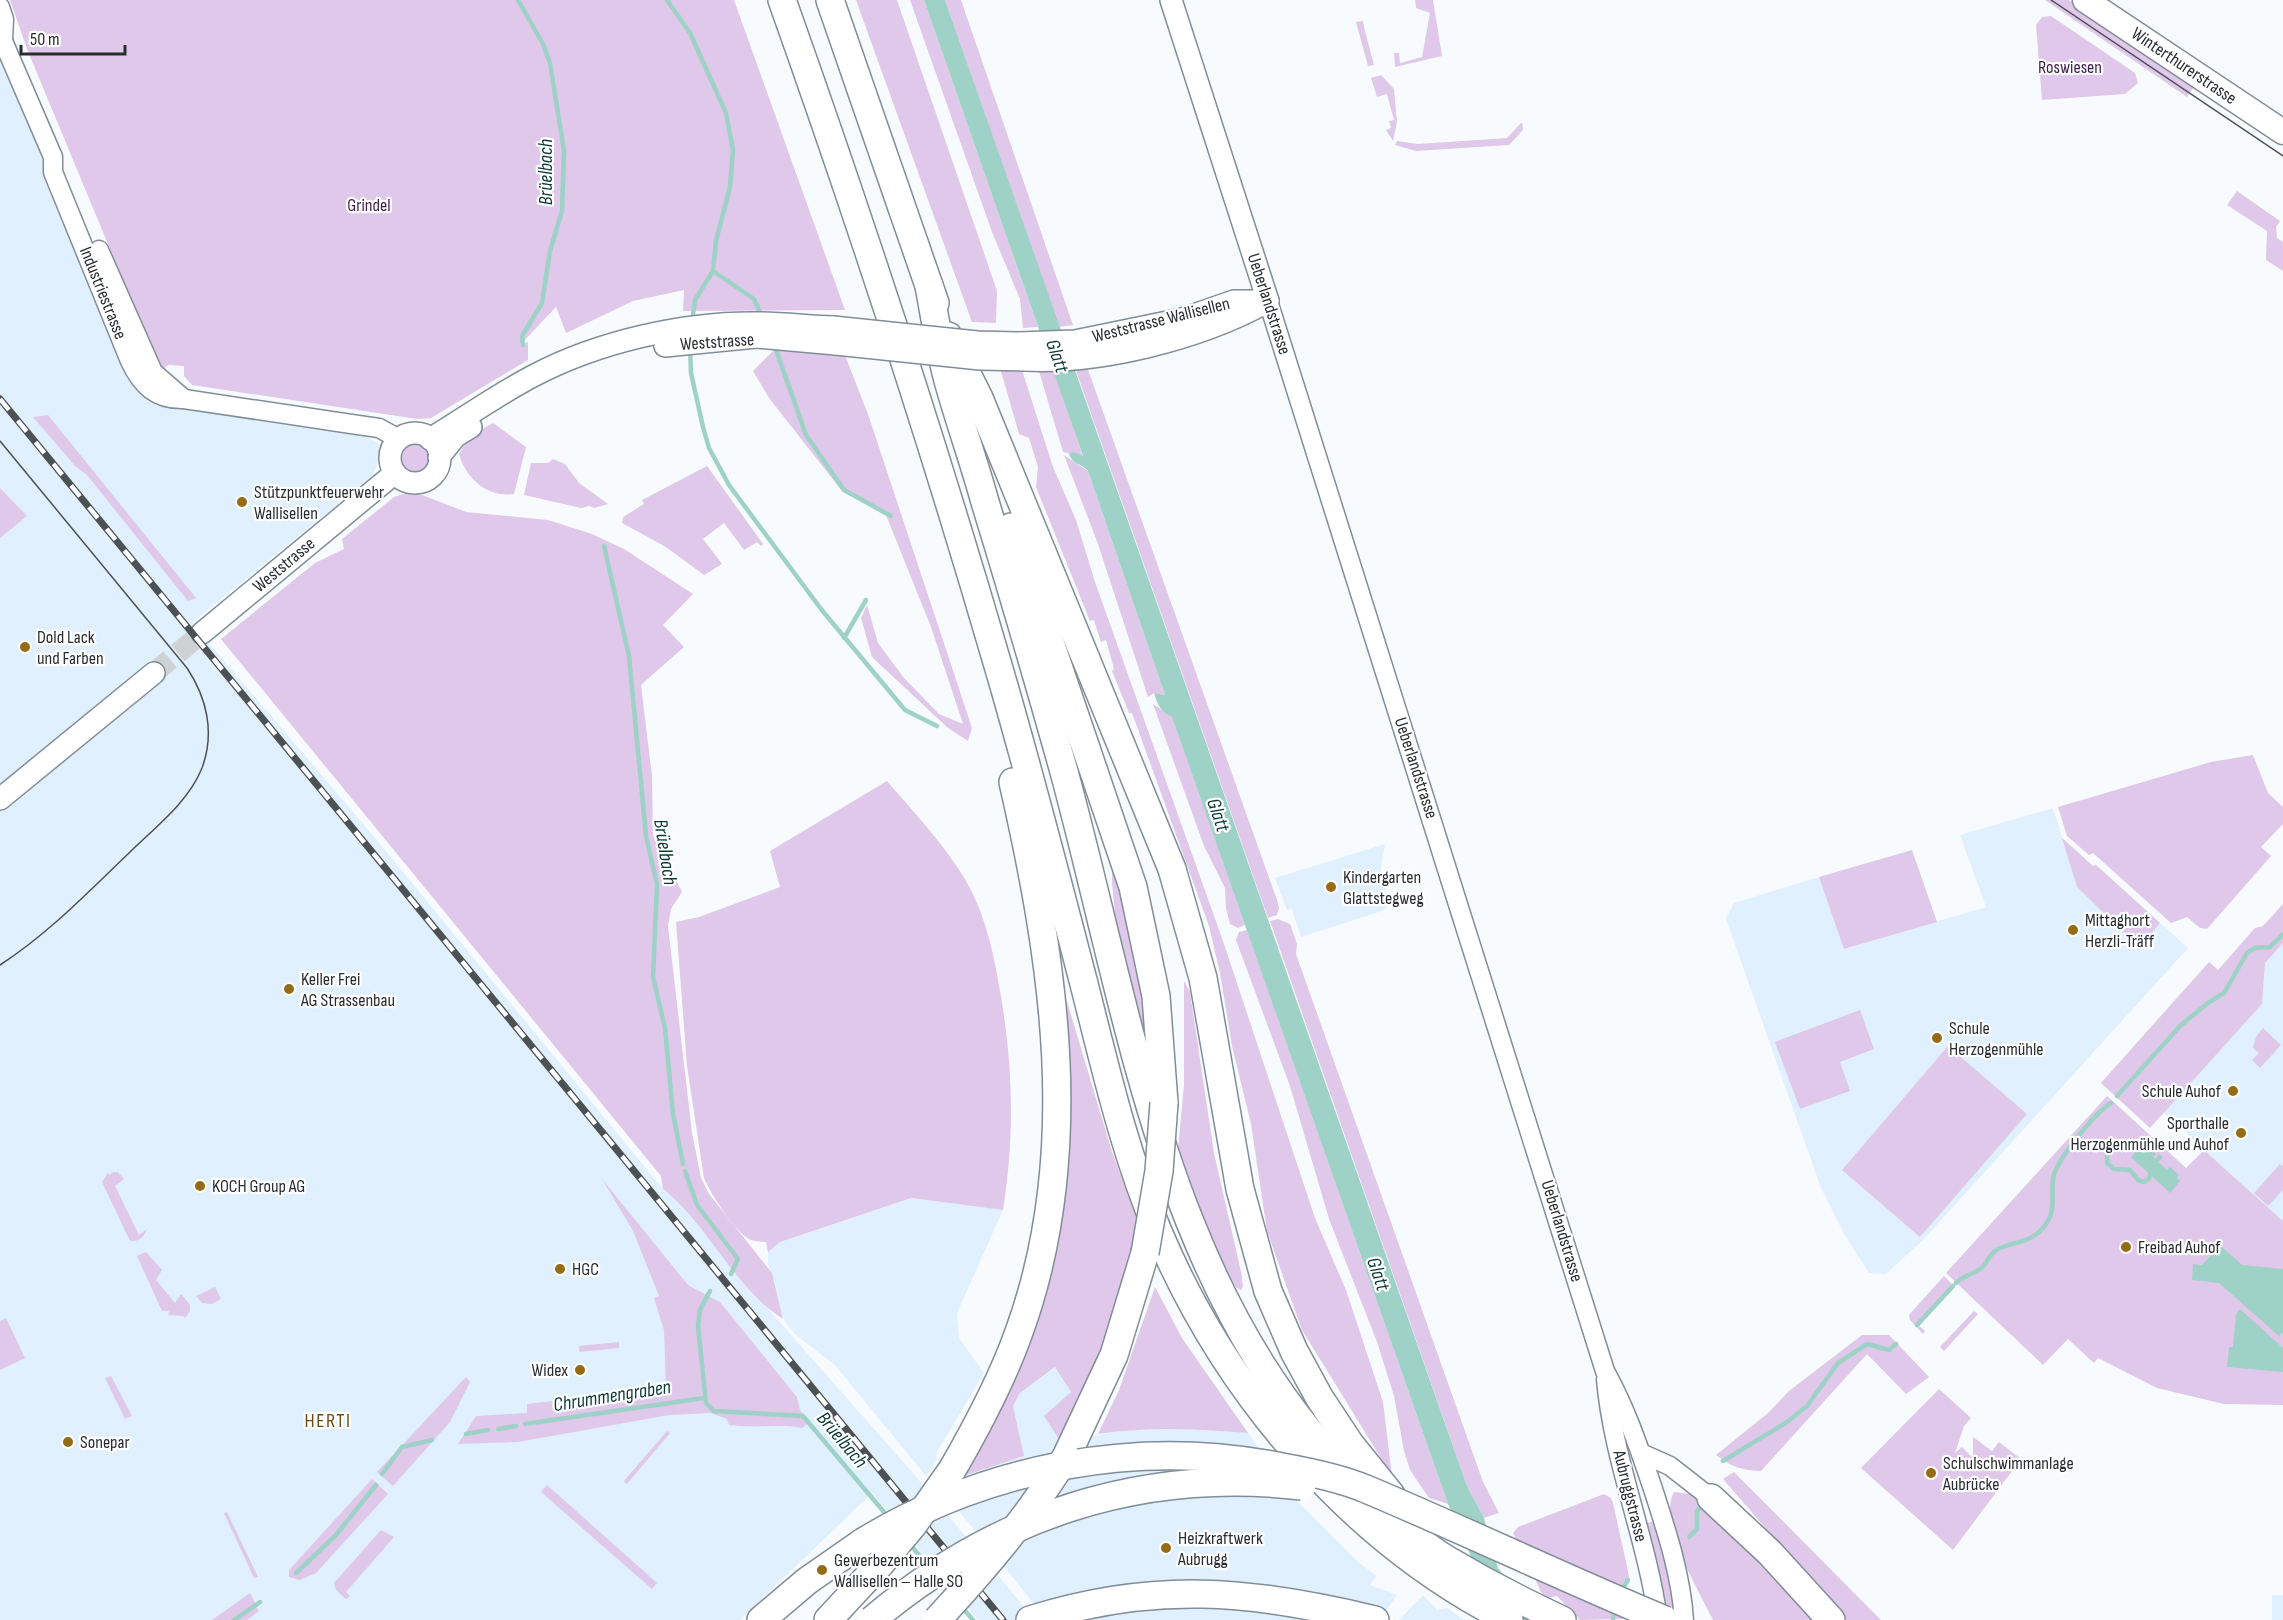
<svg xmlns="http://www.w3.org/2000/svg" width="2283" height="1620" font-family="'Sofia Sans Condensed',sans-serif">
  <rect width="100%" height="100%" fill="#f8fbfd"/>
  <g fill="#e1f0fe" fill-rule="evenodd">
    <path d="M0,52L128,379L151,400L164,406L367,437L380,445L381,455L373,475L192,623L376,839L663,1189L684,1205L740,1277L913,1473L1035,1620H978L872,1493L740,1620H0ZM689,1285L720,1302L797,1397L800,1410Z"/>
    <path d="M2053,808L2062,838L2093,866L2096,865L2188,948L1924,1239L1886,1274L1869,1273L1843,1232L1821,1188L1726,919L1734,903L1819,877L1845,949L1986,907L1960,835Z"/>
    <path d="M1385,844L1381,868L1388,905L1385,910L1301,937L1292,909L1287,910L1275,878Z"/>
    <path d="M2283,943V1221L2163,1112L2262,1004L2265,963Z"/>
    <path d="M911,1198L1003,1210L957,1313L959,1338L984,1373L937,1452L936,1462L926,1476L835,1365L796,1335L788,1326L782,1315L775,1282L768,1264V1252L780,1242Z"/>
    <path d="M1056,1367L1071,1392L1061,1442L1126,1430L1186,1427L1248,1433L1298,1502L1359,1563L1377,1576L1370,1585L1397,1595L1380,1620H1047L955,1506L959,1476L1024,1456L1013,1406L1020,1393Z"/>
    <path d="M1423,1595L1437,1610L1447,1608L1464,1620H1399Z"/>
    <rect x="2272" y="1595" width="11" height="25"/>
  </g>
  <g fill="#dfc8e9">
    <path d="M10,0H734L845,310L683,311L684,290L633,301L566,333L556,307L520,345L528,342V360L431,418L417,419L192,385L184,376V366L169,365L162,369L156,360L27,49Z"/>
    <path d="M856,0H897L997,291L996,323L972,322Z"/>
    <path d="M910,0H924L1038,327L1023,328L1020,299L992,232Z"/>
    <path d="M945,0H961L1073,325L1059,327Z"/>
    <path d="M1415,0H1433L1442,56L1395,67L1394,53H1399L1400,63L1422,57L1430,13L1416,8Z"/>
    <path d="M2045,0H2069L2189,80L2194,87L2187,97Z"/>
    <path d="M2051,16L2135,73L2138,83L2125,94L2042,100L2036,25L2042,17Z"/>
    <path d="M1363,21L1364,27L1374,65L1368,66L1356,22Z"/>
    <path d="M1381,75L1394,89L1397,122L1393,141L1386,130L1391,128L1389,121L1394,120L1387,94L1377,97L1371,78Z"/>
    <path d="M1522,122L1523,130L1509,145L1416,151L1395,145L1397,141L1418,144L1507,138Z"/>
    <path d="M2237,191L2280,221L2276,227L2277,238L2283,242V271L2266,260L2267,231L2227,205Z"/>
    <path d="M779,345L845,355L869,417L972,728L968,741L948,728L872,657L861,618L867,605L878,643L904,678L939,714L963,724L931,627L886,515L842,491L769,398L753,371Z"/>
    <path d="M1086,364L1277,900L1279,908L1277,915L1268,918L1074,365Z"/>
    <path d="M1053,367L1083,457L1063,452L1038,368Z"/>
    <path d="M1022,370L1053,467L1076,520L1095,582L1223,941L1315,1218L1346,1290L1383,1402L1392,1476L1302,1330L1267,1231L1251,1124L1232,1046L1220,973L1209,926L1132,713H1129L1112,671L1114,669L1106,640L1101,642L1094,620L1090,621L1036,487L1038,467L1029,438L1019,434L1001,371Z"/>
    <path d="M48,415L196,598L188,601L87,475L75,466L33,417Z"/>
    <path d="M493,423L526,447L514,494C488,498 466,479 459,454L465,444L464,439Z"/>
    <circle cx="414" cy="458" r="16"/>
    <path d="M1064,455L1088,471L1165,695L1154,693L1148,697L1098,544Z"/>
    <path d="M553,459L565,464L579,483L608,504L594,508L589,506L581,508L524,495L531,463H548Z"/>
    <path d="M707,466L763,544L761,546L757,542L744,550L724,523L703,539L722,564L704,575L666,547L622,523L623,517L644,504L642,500Z"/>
    <path d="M0,488L27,516L0,538Z"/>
    <path d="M412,491L466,512L548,520L592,534L624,549L693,594L663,625L684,647L641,685L652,776L653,835L682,892L671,909L668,926L692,1133L701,1178L709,1194L772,1273L783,1319C733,1287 709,1225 663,1189L661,1176L221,639L315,563L344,549L342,539L394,497Z"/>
    <path d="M1153,704L1172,716L1245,925L1238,928L1230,924L1226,908L1225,888L1204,846Z"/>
    <path d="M2253,755L2268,793L2283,807V824L2261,847L2271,856L2207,929L2200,928L2187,917L2171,923L2093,853L2089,855L2067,836L2058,807L2211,762Z"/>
    <path d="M887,781C916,815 950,850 971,890C987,922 994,956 1000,991C1013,1064 1015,1136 1003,1210L911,1198L780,1242L768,1252L766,1242C761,1242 755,1241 751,1240C735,1233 711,1194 704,1178L687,1066L676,922L699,917L780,887L770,851Z"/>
    <path d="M2062,838L2093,866L2096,865L2160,923L2139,947L2077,887Z"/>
    <path d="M1912,850L1937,922L1844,949L1819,877Z"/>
    <path d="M1115,870C1130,932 1145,992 1149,1056L1117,937L1112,882V873Z"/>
    <path d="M2283,904V943L2265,963L2262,1004L2150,1128L2101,1083L2209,962L2218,970L2255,928L2263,926Z"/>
    <path d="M1278,919L1290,924L1297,944L1296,954L1483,1482L1499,1513L1484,1518L1467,1486L1270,921Z"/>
    <path d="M1247,930L1448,1504L1429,1498L1410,1470L1404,1451L1394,1396L1377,1342L1329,1219L1290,1086L1236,940L1239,932Z"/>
    <path d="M1060,978L1112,1152L1139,1224L1121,1303L1091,1383L1061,1442L1044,1416L1071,1392L1055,1367L1020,1393L1013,1406L1024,1456L963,1476L1065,1193L1070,1098Z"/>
    <path d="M1184,981L1190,992L1214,1153L1241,1272L1243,1286L1241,1290L1236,1287L1222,1263L1177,1161L1184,1084Z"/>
    <path d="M1860,1010L1874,1049L1840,1062L1850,1091L1800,1109L1775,1042Z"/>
    <path d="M2263,1028L2281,1045L2260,1068L2252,1060L2259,1053L2253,1048L2256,1037Z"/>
    <path d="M1948,1046L2027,1114L1920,1237L1842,1170Z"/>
    <path d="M2107,1096L2186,1168L2204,1150L2283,1221V1405L2224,1404L2157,1388L2098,1358L2094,1363L2068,1339L2043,1365L1946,1273Z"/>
    <path d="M2280,1164L2283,1166V1190L2268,1206L2254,1193Z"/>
    <path d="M113,1172H118L124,1179L115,1186L139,1235L147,1229C144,1237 139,1242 130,1241L102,1182L108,1173L110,1175Z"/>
    <path d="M602,1179L688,1285L720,1302L797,1397L800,1410L810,1422L802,1428C785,1424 750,1428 729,1425L727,1419L711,1413L669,1415L518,1442L458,1444L476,1416L527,1413V1404L666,1388L664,1330L654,1298L659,1296L633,1231Z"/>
    <path d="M146,1252L162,1270L156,1280L175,1303L181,1294L190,1305V1311L185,1318L183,1316L168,1315L169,1311H162L137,1256Z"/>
    <path d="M1944,1276L1955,1287L1919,1326L1925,1331L1923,1334L1910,1320L1909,1315Z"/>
    <path d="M215,1287L221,1299L212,1304L202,1303L196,1296Z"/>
    <path d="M1155,1287L1182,1338L1248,1433C1197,1429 1149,1426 1098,1434L1119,1390Z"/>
    <path d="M1974,1311L1978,1314L1944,1351L1940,1347Z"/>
    <path d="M6,1318L25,1358L0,1370V1321Z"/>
    <path d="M1862,1335H1889L1929,1377L1906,1394L1867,1354L1761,1471C1743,1471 1730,1466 1716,1455L1768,1413L1789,1391Z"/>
    <path d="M619,1342V1348L579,1352V1346Z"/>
    <path d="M111,1376L132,1416L125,1419L105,1378Z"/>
    <path d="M466,1377L470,1382L450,1422L393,1486L377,1472Z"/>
    <path d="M1939,1389L1971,1418L1964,1426L1955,1453L1962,1447L1973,1458V1437L1992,1451L1999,1442L2021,1459L1953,1550L1861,1468Z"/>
    <path d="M667,1431L670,1433L627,1484L624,1481Z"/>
    <path d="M1734,1472L1881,1620H1845L1723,1479Z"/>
    <path d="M372,1479L388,1494L316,1573L300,1580L289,1577V1570Z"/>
    <path d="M547,1485L657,1583L652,1589L541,1492Z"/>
    <path d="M1674,1492L1691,1494L1699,1500L1835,1620H1713C1699,1591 1657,1522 1674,1492Z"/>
    <path d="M1604,1494L1611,1498L1613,1503L1629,1576L1622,1597L1623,1619L1580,1620L1557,1596L1547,1598L1542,1594L1513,1533L1518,1527Z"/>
    <path d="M227,1512L258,1577L254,1578L224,1513Z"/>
    <path d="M1655,1521L1674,1597L1676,1620H1667L1647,1523Z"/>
    <path d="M381,1530L394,1537L346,1592L350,1596L346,1599L336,1590L334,1583Z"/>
    <path d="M250,1593L259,1611L247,1620H212Z"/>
  </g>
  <g fill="#9fd2c7">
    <path d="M924,0H945L1467,1486L1484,1518L1498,1568L1539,1620H1510L1489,1598L1448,1504L1172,717C1160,710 1158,706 1154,693L1165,695L1088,471C1081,463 1073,465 1069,454L1073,452L1083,456Z"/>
    <path d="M2141,1146L2145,1149L2148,1146L2156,1154L2153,1157L2167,1170L2170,1167L2179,1175L2177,1178L2180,1181L2170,1193L2131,1157Z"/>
    <path d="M2220,1245L2242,1265L2283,1269V1332L2279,1336L2219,1283L2192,1280L2193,1264L2202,1265Z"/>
    <path d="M2240,1309L2283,1348V1372L2227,1367L2229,1347H2233L2236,1314Z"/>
  </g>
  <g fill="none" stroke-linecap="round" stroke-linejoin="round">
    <g stroke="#9fd2c7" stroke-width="4.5">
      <path d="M518,0L543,44L550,63L564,151L562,211L550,251L542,303L522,336L523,345"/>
      <path d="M667,0L690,33L726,113L733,150L730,187L716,241L713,271L695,300L692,322"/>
      <path d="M713,271L754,299L762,317"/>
      <path d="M774,344L806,435L844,490L891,516"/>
      <path d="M690,348L691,373L703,427L709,448L729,485L821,609L905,710L937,726"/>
      <path d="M604,546L629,656L646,836L657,884L653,977L665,1028L673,1114L683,1164"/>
      <path d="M844,638L866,600"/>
      <path d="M2117,1096L2181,1025L2208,1003L2224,993L2247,953L2255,948L2270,947L2283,934"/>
      <path d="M2144,1143L2115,1144L2107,1150V1163L2114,1169L2130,1170L2138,1180L2144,1182L2149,1179L2152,1166L2160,1157"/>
      <path d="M685,1171L697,1205L738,1259L731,1274"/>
      <path d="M1956,1283C1964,1275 1972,1275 1980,1269C1989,1263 1986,1256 1998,1249C2015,1241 2030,1243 2043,1228C2057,1212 2051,1198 2053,1179C2055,1161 2095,1113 2111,1103"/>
      <path d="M710,1291L700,1310L698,1326L706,1403L714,1411L803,1416L889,1518"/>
      <path d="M1917,1325L1953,1286"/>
      <path d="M525,1424L704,1398"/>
      <path d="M498,1429L516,1426"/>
      <path d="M466,1434L488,1430"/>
      <path d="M1723,1461L1787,1422L1807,1406L1838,1363L1867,1344L1889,1350L1896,1344"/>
      <path d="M382,1474L402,1447L432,1440"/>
      <path d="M1689,1537L1697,1529V1512L1702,1504"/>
      <path d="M909,1543L929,1567"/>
      <path d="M296,1573L336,1535L376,1485"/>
      <path d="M1621,1591L1628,1580"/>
      <path d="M961,1606L973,1620"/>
      <path d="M234,1620L260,1602"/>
      <path d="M1613,1620L1614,1609"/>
    </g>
    <path stroke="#ced2d4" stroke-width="21" stroke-dasharray="21 10" stroke-linecap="butt" d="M154,673L202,633"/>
    <defs>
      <g id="tertiary">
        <path d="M0,7L4,19L3,39"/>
        <path d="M0,34L53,157V172L130,361C141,385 156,400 184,399L358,425L379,428L399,439"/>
        <path d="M99,250L153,372L184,399"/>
        <path d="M1268,301L1605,1371C1626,1409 1638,1445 1652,1486C1666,1529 1681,1574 1684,1620"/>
        <path d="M1606,1379C1613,1461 1647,1538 1658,1620"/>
        <path d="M1641,1453L1670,1466L1711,1498"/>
      </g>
      <g id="secondary">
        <path d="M1171,0L1268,301"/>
        <path d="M1019,343L1075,341L1182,319L1234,301H1268"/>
        <path d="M665,346L756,337L836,344"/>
        <path d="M1025,360C1100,364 1199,339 1265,303"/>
        <circle cx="415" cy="458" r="25"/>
        <path d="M430,439C465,418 498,394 535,375C598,342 684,322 756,323C781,323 807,326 833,327"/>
        <path d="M439,457L456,436L471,427"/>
        <path d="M202,633L395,473"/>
        <path d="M0,799L154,673"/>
      </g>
      <path id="primary" d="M2085,0L2283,132"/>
      <g id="motorway">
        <path d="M782,0C860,219 932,439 997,662C1028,767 1055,873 1083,980C1105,1066 1124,1152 1159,1234C1227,1394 1352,1541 1509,1620"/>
        <path d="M830,0L935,303"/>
        <path d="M929,286C935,318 940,352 949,384C960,423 974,462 985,502C1012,590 1038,679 1063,768C1132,1020 1165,1300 1363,1490C1389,1514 1416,1541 1446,1559C1483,1581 1523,1602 1562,1620"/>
        <path d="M948,336L979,398L1172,869L1203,978L1240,1189L1268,1291L1294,1351L1319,1397L1350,1444L1391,1495"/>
        <path d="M1011,527L1133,887L1156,996L1164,1103"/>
        <path d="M1067,1455L1114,1355L1145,1253"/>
        <path d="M952,1470C978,1425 1002,1380 1019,1332C1084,1153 1054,962 1013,782"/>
        <path d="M1711,1498L1770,1553L1831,1620"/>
        <path d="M761,1620L807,1581L863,1542"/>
        <path d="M828,1620L881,1563"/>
        <path d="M1030,1620C1154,1581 1251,1590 1375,1620"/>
      </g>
    </defs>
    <use href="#tertiary" stroke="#818d98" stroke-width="21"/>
    <use href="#secondary" stroke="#818d98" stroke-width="24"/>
    <use href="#primary" stroke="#818d98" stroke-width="27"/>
    <use href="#motorway" stroke="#818d98" stroke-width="30"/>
    <use href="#tertiary" stroke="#fff" stroke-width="18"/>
    <use href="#secondary" stroke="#fff" stroke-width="21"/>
    <use href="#primary" stroke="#fff" stroke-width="24"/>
    <use href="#motorway" stroke="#fff" stroke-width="27"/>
    <g stroke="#4c5154" stroke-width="1.5">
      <path d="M2051,0L2283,156"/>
      <path d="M0,441L187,668C207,698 215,733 202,768C188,803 154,828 128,854C87,893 48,934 0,965"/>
    </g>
    <defs>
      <path id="rail" d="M0,399L1003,1620"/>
    </defs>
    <use href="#rail" stroke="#4c5154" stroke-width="7"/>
    <use href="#rail" stroke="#fff" stroke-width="4.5" stroke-dasharray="14" stroke-linecap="butt"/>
    <defs>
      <g id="secondary-bridge">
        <path d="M833,327L977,342L1019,343"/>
        <path d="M836,344L980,359L1025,360"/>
      </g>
      <g id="motorway-bridge">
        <path d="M1145,1253L1159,1171L1164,1103"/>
        <path d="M863,1542C988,1466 1139,1438 1282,1467C1310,1472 1340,1478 1366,1489C1466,1531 1564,1578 1665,1620"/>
        <path d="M881,1563L913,1525L952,1470"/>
        <path d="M872,1620C995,1516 1140,1467 1302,1486"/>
        <path d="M937,1620C985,1568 1028,1517 1066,1457"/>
      </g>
    </defs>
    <use href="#secondary-bridge" stroke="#818d98" stroke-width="24" stroke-linecap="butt"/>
    <use href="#motorway-bridge" stroke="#818d98" stroke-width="30" stroke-linecap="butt"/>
    <use href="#secondary-bridge" stroke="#fff" stroke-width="21"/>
    <use href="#motorway-bridge" stroke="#fff" stroke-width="27"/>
  </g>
  <g fill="#956b16" stroke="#fff" stroke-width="2">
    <circle cx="242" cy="502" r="6"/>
    <circle cx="25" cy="647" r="6"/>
    <circle cx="1331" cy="887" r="6"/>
    <circle cx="2073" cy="930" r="6"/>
    <circle cx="289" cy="989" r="6"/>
    <circle cx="1937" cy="1038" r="6"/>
    <circle cx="2233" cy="1091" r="6"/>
    <circle cx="2241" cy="1133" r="6"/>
    <circle cx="200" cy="1186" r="6"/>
    <circle cx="2126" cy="1247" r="6"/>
    <circle cx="560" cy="1269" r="6"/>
    <circle cx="580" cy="1370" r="6"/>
    <circle cx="68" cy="1442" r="6"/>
    <circle cx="1931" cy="1473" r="6"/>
    <circle cx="1166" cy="1548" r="6"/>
    <circle cx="822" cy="1570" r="6"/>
  </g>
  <g text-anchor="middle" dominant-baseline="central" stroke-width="4.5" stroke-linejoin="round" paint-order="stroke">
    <g font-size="18" fill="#282d31" stroke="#fff">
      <text transform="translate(2184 66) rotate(34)">Winterthurerstrasse</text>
      <text transform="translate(103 293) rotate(68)">Industriestrasse</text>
      <text transform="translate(1269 304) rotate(72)">Ueberlandstrasse</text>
      <text transform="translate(1161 320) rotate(-14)">Weststrasse Wallisellen</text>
      <text transform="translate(717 342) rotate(-4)">Weststrasse</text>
      <text transform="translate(284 565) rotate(-40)">Weststrasse</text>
      <text transform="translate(1416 768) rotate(72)">Ueberlandstrasse</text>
      <text transform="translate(1562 1231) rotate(73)">Ueberlandstrasse</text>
      <text transform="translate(1630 1496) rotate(76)">Aubruggstrasse</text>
    </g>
    <g font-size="18" fill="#3e1f4b" stroke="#fff">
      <text x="2070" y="67">Roswiesen</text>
      <text x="369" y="205">Grindel</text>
    </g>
    <g font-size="18" fill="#282d31" stroke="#fff" text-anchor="start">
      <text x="254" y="492">Stützpunktfeuerwehr<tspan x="254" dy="21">Wallisellen</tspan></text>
      <text x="37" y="637">Dold Lack<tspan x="37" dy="21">und Farben</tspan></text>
      <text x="1343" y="877">Kindergarten<tspan x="1343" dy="21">Glattstegweg</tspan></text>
      <text x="2085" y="920">Mittaghort<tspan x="2085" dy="21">Herzli-Träff</tspan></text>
      <text x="301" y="979">Keller Frei<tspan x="301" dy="21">AG Strassenbau</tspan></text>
      <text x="1949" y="1028">Schule<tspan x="1949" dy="21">Herzogenmühle</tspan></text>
      <text x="2221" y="1091" text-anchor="end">Schule Auhof</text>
      <text x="2229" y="1123" text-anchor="end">Sporthalle<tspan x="2229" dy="21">Herzogenmühle und Auhof</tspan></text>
      <text x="212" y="1186">KOCH Group AG</text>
      <text x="2138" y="1247">Freibad Auhof</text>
      <text x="572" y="1269">HGC</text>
      <text x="568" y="1370" text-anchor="end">Widex</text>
      <text x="80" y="1442">Sonepar</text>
      <text x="1943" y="1463">Schulschwimmanlage<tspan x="1943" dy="21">Aubrücke</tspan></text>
      <text x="1178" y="1538">Heizkraftwerk<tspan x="1178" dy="21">Aubrugg</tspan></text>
      <text x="834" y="1560">Gewerbezentrum<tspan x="834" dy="21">Wallisellen – Halle SO</tspan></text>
    </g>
    <g font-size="20" font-style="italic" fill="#0b3a33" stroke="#fff">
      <text transform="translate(546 172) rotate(-90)">Brüelbach</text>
      <text transform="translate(1057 356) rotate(71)">Glatt</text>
      <text transform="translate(1218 815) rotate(71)">Glatt</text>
      <text transform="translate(665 852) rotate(81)">Brüelbach</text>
      <text transform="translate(1378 1274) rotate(71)">Glatt</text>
      <text transform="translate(612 1396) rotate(-9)">Chrummengraben</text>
      <text transform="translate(842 1440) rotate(50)">Brüelbach</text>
    </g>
    <g font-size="20" letter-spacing="1.5" fill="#6a4d16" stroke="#fff">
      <text x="328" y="1421">HERTI</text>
    </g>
  </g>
  <path d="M21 45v9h104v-9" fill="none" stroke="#282d31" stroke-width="3"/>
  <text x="30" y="45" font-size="18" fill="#282d31" stroke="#ffffff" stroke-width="4.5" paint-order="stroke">50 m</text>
</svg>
